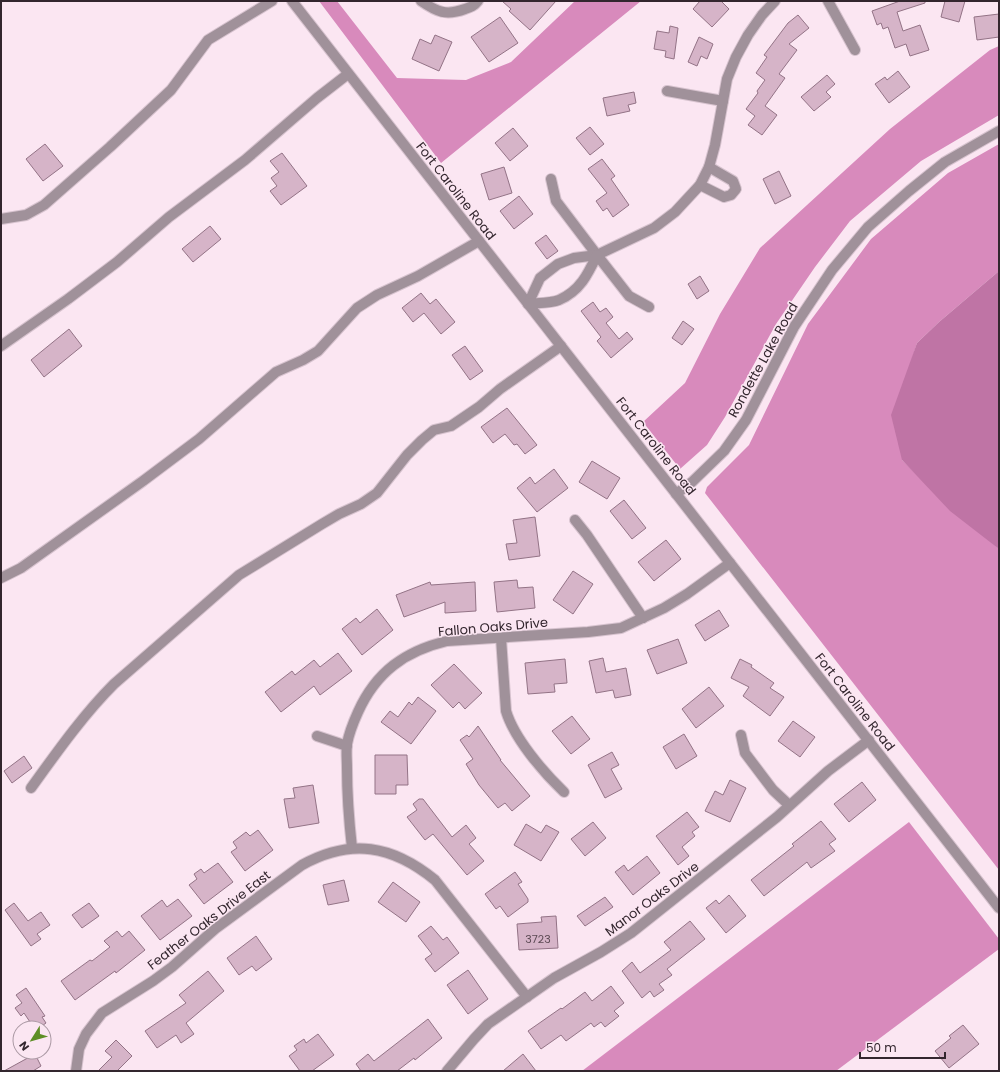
<svg xmlns="http://www.w3.org/2000/svg" width="1000" height="1072" font-family="Poppins,sans-serif">
  <rect width="100%" height="100%" fill="#fbe6f2"/>
  <g fill="#d88abc">
    <path d="M319,1H337L397,78L466,80L511,62L575,1H641L441,163Z"/>
    <path d="M999,46V115L921,161L850,221L815,267L776,324L725,417L707,445L680,469L643,422L685,383L720,314L760,248L890,129L990,50Z"/>
    <path d="M999,144V271L939,322L917,343L907,375L902,460L922,480L999,549V870L705,493L707,487L749,445L808,324L871,239L948,173Z"/>
    <path d="M909,822L999,939V949L836,1071H582Z"/>
  </g>
  <path fill="#bf74a5" d="M999,271V549L950,511L902,460L891,415L917,343L939,322Z"/>
  <g fill="#d6b4c8" stroke="#937386">
    <path d="M502,1H556L530,30L509,11L511,9Z"/>
    <path d="M700,1H721L729,9L712,27L693,9Z"/>
    <path d="M900,1H925V3L897,12L903,31L920,25L929,50L910,56L906,44L895,48L888,27L883,29L881,23L877,25L872,11Z"/>
    <path d="M945,1H965L959,22L941,17Z"/>
    <path d="M999,14V37L977,40L974,17Z"/>
    <path d="M798,15L809,28L789,44L797,50L779,74L785,78L765,106L777,115L762,135L748,125L755,116L746,109L758,93L757,91L765,80L756,73L767,57L764,55L788,23Z"/>
    <path d="M500,17L518,43L489,62L471,37Z"/>
    <path d="M670,26L678,28L674,59L665,57L666,51L654,49L657,31L669,33Z"/>
    <path d="M435,35L452,42L439,71L412,59L420,39L431,44Z"/>
    <path d="M699,37L713,44L707,59L701,56L697,66L688,62Z"/>
    <path d="M898,71L910,87L889,103L875,84L885,77L887,80Z"/>
    <path d="M827,75L835,84L826,92L831,97L814,111L801,97Z"/>
    <path d="M634,92L636,103L628,105L630,111L607,116L603,98Z"/>
    <path d="M590,127L604,144L590,155L576,138Z"/>
    <path d="M513,128L528,146L510,161L495,143Z"/>
    <path d="M45,144L63,166L43,181L26,159Z"/>
    <path d="M282,153L307,186L281,205L270,191L277,186L271,178L279,172L270,161Z"/>
    <path d="M602,159L615,176L611,179L629,205L613,217L607,208L603,211L596,201L607,193L588,169Z"/>
    <path d="M504,167L512,193L489,200L481,174Z"/>
    <path d="M779,171L791,196L775,204L763,179Z"/>
    <path d="M519,196L533,214L514,229L500,211Z"/>
    <path d="M210,226L221,239L193,262L182,249Z"/>
    <path d="M546,235L558,251L547,259L535,243Z"/>
    <path d="M700,276L709,291L697,299L688,284Z"/>
    <path d="M421,293L430,304L436,299L455,322L441,334L424,313L413,322L402,308Z"/>
    <path d="M593,302L600,312L606,308L613,317L606,323L619,339L627,332L633,339L611,358L597,341L601,337L581,311Z"/>
    <path d="M683,321L694,329L682,345L672,338Z"/>
    <path d="M69,329L82,346L44,377L31,360Z"/>
    <path d="M465,346L483,371L470,380L452,355Z"/>
    <path d="M507,408L537,445L525,454L517,444L514,445L505,434L493,443L481,427Z"/>
    <path d="M592,461L620,478L607,499L579,482Z"/>
    <path d="M554,469L568,488L537,512L517,488L530,477L535,484Z"/>
    <path d="M624,500L646,528L632,539L610,511Z"/>
    <path d="M535,517L540,556L509,560L506,544L517,543L513,520Z"/>
    <path d="M666,540L681,559L654,581L638,562Z"/>
    <path d="M573,571L593,584L573,614L553,600Z"/>
    <path d="M517,580L518,588L533,587L535,608L497,612L494,582Z"/>
    <path d="M430,582L431,585L475,582L476,611L445,613V602L404,617L396,595Z"/>
    <path d="M377,609L393,630L362,655L342,629L356,618L360,623Z"/>
    <path d="M719,610L729,626L705,641L695,625Z"/>
    <path d="M678,639L687,663L657,674L647,650Z"/>
    <path d="M338,653L352,671L320,695L314,686L281,712L265,692L292,671L295,675L314,660L320,667Z"/>
    <path d="M603,658L606,672L626,668L631,695L615,698L613,690L596,693L589,661Z"/>
    <path d="M565,659L567,683L554,684L555,692L528,694L525,663Z"/>
    <path d="M740,659L752,665L751,667L774,683L770,688L784,697L770,716L743,696L749,687L731,678Z"/>
    <path d="M454,664L482,693L465,709L459,702L453,708L431,685Z"/>
    <path d="M709,687L724,706L696,728L682,709Z"/>
    <path d="M418,697L436,711L411,744L381,722L390,711L398,717L409,702L412,705Z"/>
    <path d="M572,716L590,739L571,754L552,731Z"/>
    <path d="M793,721L815,737L800,757L778,741Z"/>
    <path d="M478,726L501,760H500L530,796L512,811L505,803L498,808L479,785L466,764L473,759L460,740L467,735L469,737Z"/>
    <path d="M684,734L697,756L676,769L663,747Z"/>
    <path d="M612,752L619,765L611,769L622,789L605,798L588,765Z"/>
    <path d="M375,755H407L408,785H396V794H375Z"/>
    <path d="M24,756L32,768L12,783L4,771Z"/>
    <path d="M730,780L746,788L730,822L705,811L715,791L723,795Z"/>
    <path d="M862,782L876,800L849,822L834,804Z"/>
    <path d="M313,785L319,823L289,828L284,799L295,798L293,788Z"/>
    <path d="M419,799H423L452,837L466,825L476,838L469,844L484,861L467,875L433,834L425,840L407,817L417,810L413,804Z"/>
    <path d="M687,812L699,827L692,832L695,836L682,847L689,856L678,865L656,836Z"/>
    <path d="M821,821L836,839L829,844L835,851L811,868L807,862L764,896L751,880L794,846L792,844Z"/>
    <path d="M593,822L606,838L585,856L571,839Z"/>
    <path d="M526,824L541,833L546,825L559,832L541,861L514,845Z"/>
    <path d="M258,830L273,850L245,871L231,852L237,848L233,842L246,832L250,836Z"/>
    <path d="M647,856L660,873L633,895L615,872L624,865L628,871Z"/>
    <path d="M218,863L233,882L204,904L189,885L197,879L194,874L201,869L204,873Z"/>
    <path d="M515,872L522,882L518,884L528,899V902L508,917L500,906L496,909L485,894Z"/>
    <path d="M344,880L349,901L328,905L323,885Z"/>
    <path d="M393,882L420,902L406,922L378,902Z"/>
    <path d="M729,895L746,916L726,933L706,908L716,900L719,904Z"/>
    <path d="M605,897L613,907L585,926L577,916Z"/>
    <path d="M178,899L192,916L160,940L141,916L162,900L167,907Z"/>
    <path d="M14,903L28,921L41,912L50,925L37,934L41,939L31,946L5,910Z"/>
    <path d="M89,903L99,916L82,928L72,915Z"/>
    <path d="M556,916L558,948L519,950L517,924L542,922L541,917Z"/>
    <path d="M690,921L705,939L667,969L672,975L659,984L664,990L654,997L650,991L642,998L622,971L632,962L640,973L671,950L664,942Z"/>
    <path d="M431,926L443,940L447,937L459,953L435,972L425,959L432,954L418,936Z"/>
    <path d="M117,931L122,937L129,931L145,950L116,973L115,971L75,1000L61,981L90,960L92,961L110,947L104,941Z"/>
    <path d="M256,936L272,959L256,971L252,966L239,975L227,958Z"/>
    <path d="M468,970L488,999L468,1014L447,985Z"/>
    <path d="M208,971L224,991L186,1023L194,1034L181,1043L176,1035L157,1048L145,1031L186,1003L179,995Z"/>
    <path d="M611,986L624,1003L614,1011L619,1016L605,1027L601,1022L594,1027L591,1023L566,1041L561,1035L541,1049L528,1031L561,1008L562,1009L585,992L592,1001Z"/>
    <path d="M26,988L45,1016L42,1017L46,1023L39,1028H34L24,1013L21,1016L15,1008L22,1003L16,995Z"/>
    <path d="M428,1019L442,1038L415,1060L414,1058L397,1071H361L356,1064L368,1054L374,1061Z"/>
    <path d="M963,1025L979,1044L949,1068L935,1051L951,1038L949,1036Z"/>
    <path d="M318,1034L334,1055L312,1071H300L289,1056L297,1050L294,1046L304,1039L306,1043Z"/>
    <path d="M116,1040L132,1056L117,1071H98L112,1057L105,1051Z"/>
    <path d="M35,1054L41,1066L33,1071H4Z"/>
    <path d="M523,1054L536,1071H503Z"/>
  </g>
  <g fill="none" stroke-linecap="round" stroke-linejoin="round">
    <defs>
      <g id="minor">
        <path d="M292,1L999,908"/>
        <path d="M421,1C437,12 446,16 465,9C471,7 474,6 478,1"/>
        <path d="M828,1L855,50"/>
        <path d="M667,91L723,101"/>
        <path d="M551,179L556,201L597,255L629,296L649,307"/>
        <path d="M700,185L724,197L731,195L736,189L733,181L709,167"/>
        <path d="M1,219L26,215L44,205L110,147L171,90L208,40L272,1"/>
        <path d="M528,304L540,278L558,264L574,258L597,255L654,228L675,212L700,185L709,167L715,145L727,79L736,57L748,35L762,15L775,1"/>
        <path d="M528,304C538,303 551,303 559,300C580,291 588,274 597,255"/>
        <path d="M1,346L68,299L117,262L169,217L245,160L317,98L348,74"/>
        <path d="M676,494L692,482L724,451L746,420L794,327L832,270L868,227L909,191L945,162L999,131"/>
        <path d="M575,520L587,535L643,618"/>
        <path d="M1,578L21,568L143,481L199,439L276,372L303,360L318,351L357,308L377,295L418,276L479,241"/>
        <path d="M501,638L506,711C514,738 543,772 564,792"/>
        <path d="M741,735L745,753L773,790L789,805"/>
        <path d="M317,736L347,746"/>
        <path d="M31,788C57,752 83,715 114,684L239,575L322,524L339,514L361,504L377,493L407,455L422,440L434,430L451,426L479,407L500,389L561,346"/>
        <path d="M352,848C349,821 347,795 347,768C347,760 346,752 347,744C349,733 353,723 358,712C376,672 405,651 447,641L588,632L621,628L664,608L687,594L730,563"/>
        <path d="M76,1071L79,1049L86,1034L102,1013L153,981L172,967L215,929L302,865C351,838 392,845 435,880L527,997"/>
        <path d="M447,1071L474,1039L488,1024L554,978L601,952L631,933L777,817L828,771L869,740"/>
      </g>
    </defs>
    <use href="#minor" stroke="#d7c3cf" stroke-width="12"/>
    <use href="#minor" stroke="#a0919a" stroke-width="10"/>
  </g>
  <g text-anchor="middle" dominant-baseline="central" stroke-width="3" stroke-linejoin="round" paint-order="stroke">
    <g font-size="11" fill="#5c4a54">
      <text x="538" y="939">3723</text>
    </g>
    <g font-size="13" fill="#33262e" stroke="#fbe6f2">
      <text transform="translate(456 191) rotate(52)">Fort Caroline Road</text>
      <text transform="translate(763 360) rotate(-61)">Rondette Lake Road</text>
      <text transform="translate(656 446) rotate(52)">Fort Caroline Road</text>
      <text transform="translate(493 627) rotate(-5)">Fallon Oaks Drive</text>
      <text transform="translate(855 702) rotate(52)">Fort Caroline Road</text>
      <text transform="translate(652 899) rotate(-37)">Manor Oaks Drive</text>
      <text transform="translate(209 920) rotate(-38)">Feather Oaks Drive East</text>
    </g>
  </g>
  <rect width="1000" height="1072" fill="none" stroke="#33262e" stroke-width="4"/>
  <g transform="translate(32 1040) rotate(233)"><circle r="19" fill="#fbe6f2" stroke="#ab99a4"/>
  <path d="M0-3L7 15L0 10L-7 15Z" fill="#5d8e25"/>
  <text y="-6" font-size="11" font-weight="bold" text-anchor="middle" fill="#33262e">N</text>
  </g>
  <path d="M860 1052v6h85v-6" fill="none" stroke="#33262e" stroke-width="2"/>
  <text x="866" y="1052" font-size="12" fill="#33262e" stroke="#fbe6f2" stroke-width="3" paint-order="stroke">50 m</text>
</svg>
